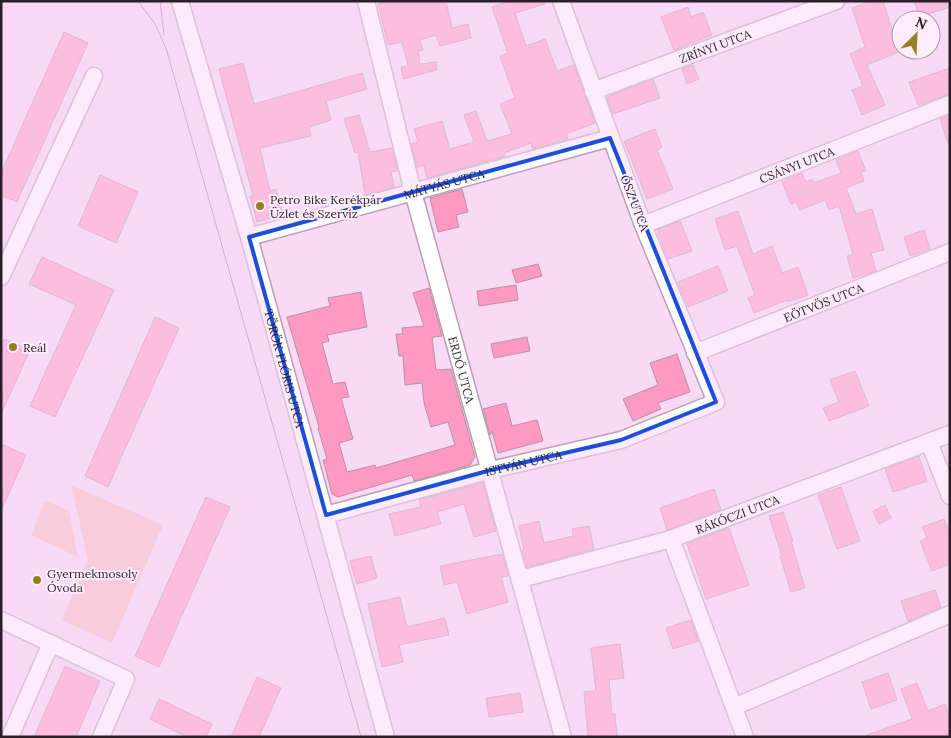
<svg xmlns="http://www.w3.org/2000/svg" width="951" height="738" font-family="Lora,serif">
  <rect width="100%" height="100%" fill="#f9daf5"/>
  <g fill="#f6babb">
    <path d="M71,485L163,525L112,643L62,620L88,559Z"/>
    <path d="M45,500L69,511L78,557L31,535Z"/>
  </g>
  <g fill="#fe99c3" stroke="#b792a0">
    <path d="M385,1H446L452,28L468,24L471,38L440,46L436,35L420,40L423,50L418,51L420,64L436,62L437,70L403,79L401,67L408,66L402,42L388,45L378,4Z"/>
    <path d="M510,1H544L545,4L515,13L526,46L545,39L557,71L574,65L595,123L566,134L568,139L533,149L531,143L504,153L505,156L427,178L424,165L417,167L411,144L418,142L414,129L442,121L450,149L474,142L464,115L476,111L487,141L512,134L500,104L515,98L500,56L508,53L492,7Z"/>
    <path d="M871,1H883L892,29L901,26V51L867,65L885,105L862,115L852,90L863,86L850,54L865,47L852,8Z"/>
    <path d="M914,1H950V7L920,17Z"/>
    <path d="M688,7L691,17L703,12L712,35L674,50L661,17Z"/>
    <path d="M64,32L88,43L17,202L1,195V173Z"/>
    <path d="M243,63L254,104L362,73L367,89L326,101L331,120L309,127L311,136L260,148L270,191L276,189L283,215L257,222L250,196H253L219,69Z"/>
    <path d="M693,65L699,79L687,84L682,69Z"/>
    <path d="M950,68V94L918,105L909,82Z"/>
    <path d="M653,79L660,98L613,114L607,97Z"/>
    <path d="M359,115L370,152L392,148L397,171L391,172L394,187L365,195L358,152L355,153L344,119Z"/>
    <path d="M950,115V142L948,143L940,119Z"/>
    <path d="M655,129L662,147L657,150L673,189L647,199L624,141Z"/>
    <path d="M858,151L866,171L861,172L864,181L846,188L856,214L872,209L884,250L871,253L876,271L853,278L847,256L853,254L839,206L829,210L825,200L800,210L796,202L791,204L782,182L802,173L806,182L812,179L814,183L841,173L836,160Z"/>
    <path d="M100,175L138,192L116,243L78,226Z"/>
    <path d="M462,189L468,212L456,215L459,227L438,232L430,198Z"/>
    <path d="M738,211L753,254L772,246L782,273L798,267L808,295L788,302L787,300L754,313L748,298L755,295L737,246L725,250L715,219Z"/>
    <path d="M680,221L692,251L668,259L657,230Z"/>
    <path d="M924,230L930,249L910,256L904,237Z"/>
    <path d="M42,257L114,290L55,417L30,406L76,305L29,284Z"/>
    <path d="M538,264L542,276L516,283L512,270Z"/>
    <path d="M718,266L728,291L688,307L678,282Z"/>
    <path d="M516,285L518,300L479,306L477,291Z"/>
    <path d="M429,288L442,336L432,337L436,370L451,369L475,457L470,465L414,481L412,475L338,497L332,494L323,460L327,459L318,428L319,427L287,317L330,306L328,298L361,292L367,327L327,335L329,341L322,343L333,384L345,382L349,397L341,398L353,439L339,443L347,472L375,465L376,468L455,445L448,422L431,427L424,403L422,383L405,385L403,356H399L396,334H403L402,328L424,326L413,293Z"/>
    <path d="M155,317L179,328L108,487L85,476Z"/>
    <path d="M527,337L530,351L494,358L491,344Z"/>
    <path d="M4,339L30,350L1,414V345Z"/>
    <path d="M677,354L690,392L658,403L661,409L633,421L623,399L658,385L650,363Z"/>
    <path d="M855,371L869,406L829,421L823,408L839,402L830,380Z"/>
    <path d="M506,403L512,426L537,420L543,441L498,453L492,431L490,435L483,409Z"/>
    <path d="M1,444L26,455L1,511Z"/>
    <path d="M919,456L927,481L893,492L885,469Z"/>
    <path d="M483,483L496,531L474,537L464,504L437,512L441,524L395,536L389,514L421,507L419,500Z"/>
    <path d="M841,487L860,541L837,549L818,495Z"/>
    <path d="M714,489L721,510L667,530L660,508Z"/>
    <path d="M206,497L230,507L159,667L135,656Z"/>
    <path d="M885,505L891,518L879,524L873,511Z"/>
    <path d="M783,512L793,541H791L805,588L791,592L780,556H782L769,516Z"/>
    <path d="M944,519L950,534V564L932,571L920,541L927,538L922,527Z"/>
    <path d="M539,521L544,543L573,536L572,529L589,526L594,549L527,567L522,550L524,549L519,526Z"/>
    <path d="M728,528H729L749,585L706,599L687,544Z"/>
    <path d="M502,554L508,576L501,577L508,602L467,614L457,582L444,585L440,566Z"/>
    <path d="M371,556L377,578L357,584L350,561Z"/>
    <path d="M935,590L941,607L908,621L901,601Z"/>
    <path d="M400,597L407,627L445,618L449,635L399,645L403,662L382,667L368,604Z"/>
    <path d="M691,620L698,641L673,649L666,628Z"/>
    <path d="M620,644L624,678L609,680L612,714H615L617,737H588L584,692L596,691L591,648Z"/>
    <path d="M65,666L100,681L76,737H34Z"/>
    <path d="M888,673L897,700L871,709L862,682Z"/>
    <path d="M257,677L281,688L259,737H231Z"/>
    <path d="M917,683L928,711L945,704L950,717V737H868L867,735L912,719L901,689Z"/>
    <path d="M520,693L523,712L489,717L486,698Z"/>
    <path d="M159,699L212,724L206,737H187L150,719Z"/>
  </g>
  <g fill="none" stroke-linecap="round" stroke-linejoin="round">
    <defs>
      <g id="street">
        <path id="s1" d="M180,1L249,237L386,737"/>
        <path id="s2" d="M366,1L413,192L563,737"/>
        <path id="s3" d="M593,91L836,1"/>
        <path id="s4" d="M643,225L950,104"/>
        <path id="s5" d="M249,237L610,138"/>
        <path d="M1,277L94,76"/>
        <path id="s6" d="M695,353L950,252"/>
        <path d="M929,442L950,496"/>
        <path id="s7" d="M326,515L491,470L621,440L716,402L643,225L561,1"/>
        <path d="M671,539L745,737"/>
        <path id="s8" d="M521,579L671,539L950,434"/>
        <path d="M1,620L126,679L101,737"/>
        <path d="M734,707L950,614"/>
        <path d="M10,737L51,643"/>
      </g>
    </defs>
    <use href="#street" stroke="#ba9db6" stroke-width="19"/>
    <use href="#street" stroke="#fff" stroke-width="16"/>
    <g stroke="#937e90" stroke-width="1">
      <path d="M138,1L155,24L166,48L361,737"/>
      <path d="M160,1L164,35"/>
    </g>
  </g>
  <path d="M0 0H951V738H0ZM610,138L716,402L621,440L491,470L326,515L249,237Z" fill="#f9daf5" fill-opacity=".55" fill-rule="evenodd"/>
  <path fill="none" stroke="#1d4ed8" stroke-width="4" stroke-linejoin="round" d="M610,138L716,402L621,440L491,470L326,515L249,237Z"/>
  <g fill="#9a7c25" stroke="#ffecfc" stroke-width="2">
    <circle cx="260" cy="206" r="5"/>
    <circle cx="13" cy="347" r="5"/>
    <circle cx="37" cy="580" r="5"/>
  </g>
  <g text-anchor="middle" dominant-baseline="central" stroke-width="4" stroke-linejoin="round" paint-order="stroke">
    <g font-size="12" fill="#2a1f29" stroke="#ffecfc">
      <text stroke="none"><textPath href="#s3" startOffset="130">ZRÍNYI UTCA</textPath></text>
      <text stroke="none"><textPath href="#s4" startOffset="165">CSÁNYI UTCA</textPath></text>
      <text stroke="none"><textPath href="#s5" startOffset="202">MÁTYÁS UTCA</textPath></text>
      <text transform="translate(635 203) rotate(69)">ŐSZ UTCA</text>
      <text stroke="none"><textPath href="#s6" startOffset="138">EÖTVÖS UTCA</textPath></text>
      <text stroke="none"><textPath href="#s1" startOffset="382">TÖRÖK FLÓRIS UTCA</textPath></text>
      <text stroke="none"><textPath href="#s2" startOffset="381">ERDŐ UTCA</textPath></text>
      <text stroke="none"><textPath href="#s7" startOffset="204">ISTVÁN UTCA</textPath></text>
      <text stroke="none"><textPath href="#s8" startOffset="226">RÁKÓCZI UTCA</textPath></text>
    </g>
    <g font-size="12" fill="#2a1f29" stroke="#ffecfc" text-anchor="start">
      <text x="270" y="199">Petro Bike Kerékpár<tspan x="270" dy="14">Üzlet és Szervíz</tspan></text>
      <text x="23" y="347">Reál</text>
      <text x="47" y="573">Gyermekmosoly<tspan x="47" dy="14">Óvoda</tspan></text>
    </g>
  </g>
  <rect width="951" height="738" fill="none" stroke="#2a1f29" stroke-width="5"/>
  <g transform="translate(916 35) rotate(24)"><circle r="24" fill="#ffecfc" stroke="#aa9aa8"/>
  <path d="M0-4L9 19L0 12L-9 19Z" fill="#9a7c25"/>
  <text y="-8" font-size="14" font-weight="bold" text-anchor="middle" fill="#2a1f29">N</text>
  </g>
</svg>
